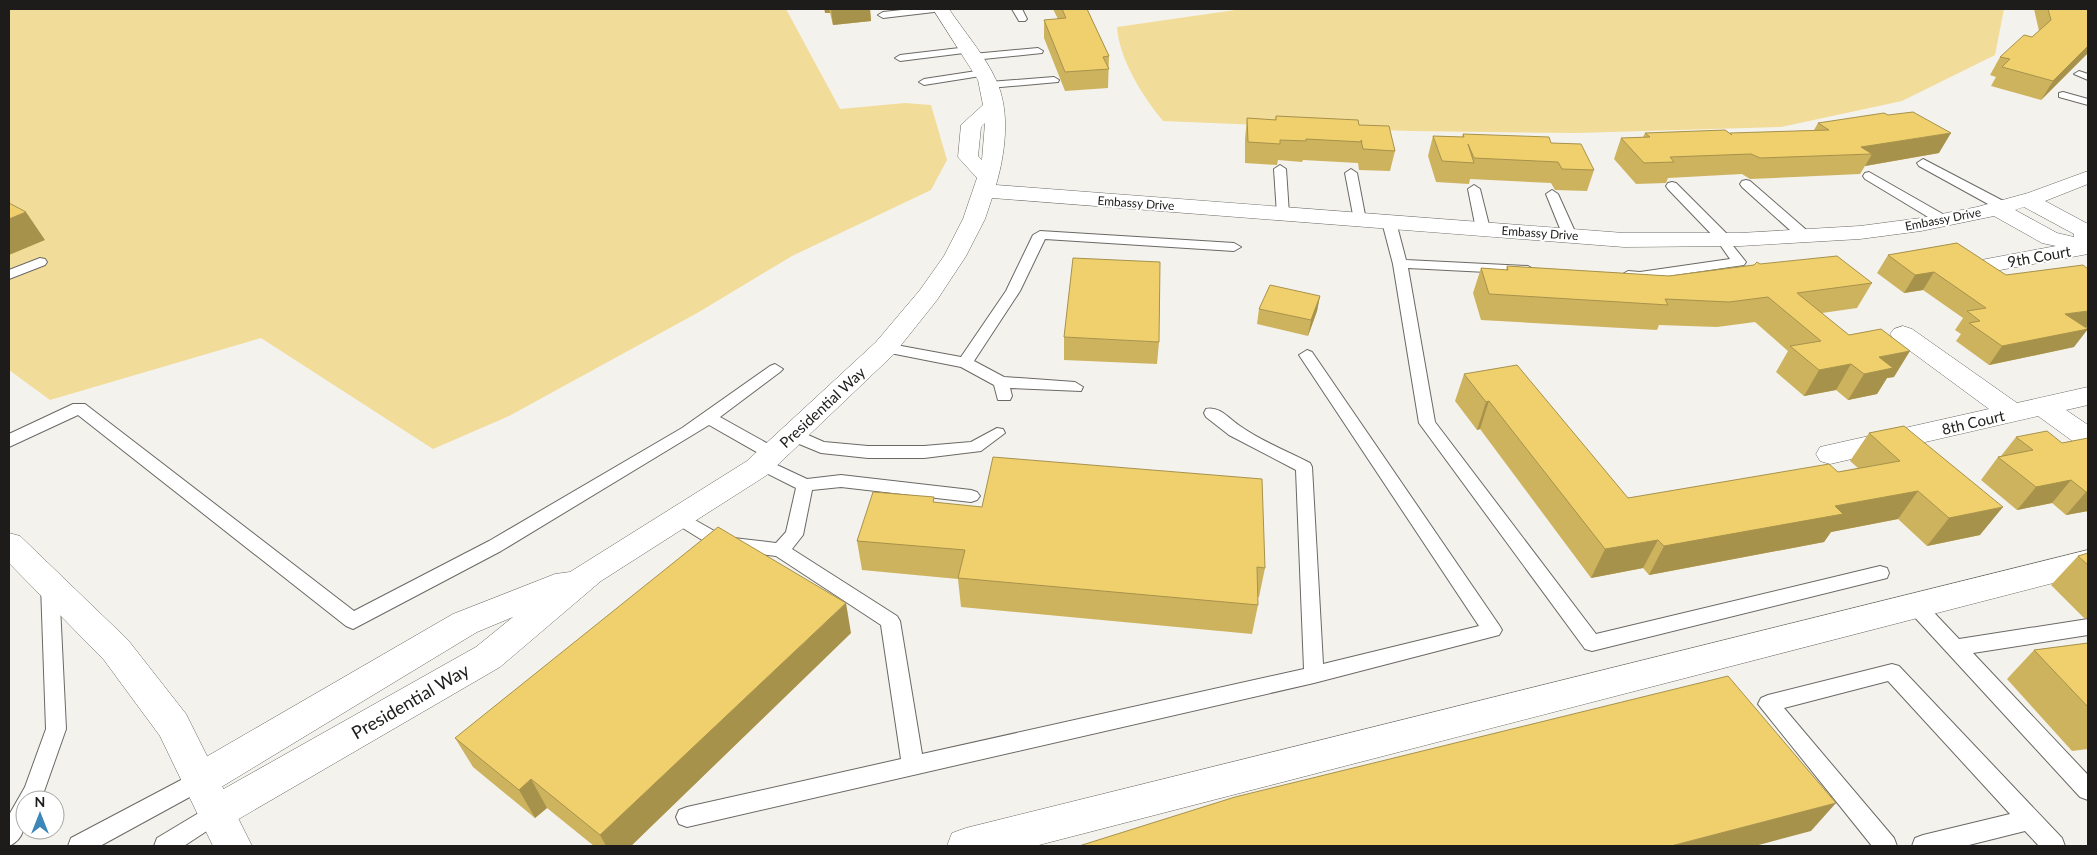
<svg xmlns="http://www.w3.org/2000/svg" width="2097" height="855" font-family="Lato,sans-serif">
  <rect width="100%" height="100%" fill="#f4f2ed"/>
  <g fill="#f2dc99">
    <path d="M9,9H786L840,109L905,103L931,105L947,160L931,190L792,256L699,312L509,416L433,449L261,338L50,400L9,370Z"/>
    <path d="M1242,9H2004L1995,55L1902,101L1781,127L1576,133L1409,131L1163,121C1143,97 1119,59 1117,27Z"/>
  </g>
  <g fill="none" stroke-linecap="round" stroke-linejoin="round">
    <defs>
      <g id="service">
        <path d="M911,9H939L934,12L883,18L878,15L883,12Z"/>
        <path d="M1012,9H1022L1027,19L1025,21H1019Z"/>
        <path d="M968,47L972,48V52L900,61L895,58L900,55Z"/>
        <path d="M1038,48L1043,51L1042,53L973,60L968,57L973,54Z"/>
        <path d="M983,70L988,73L987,75L924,85L919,82L924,79Z"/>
        <path d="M2079,71L2088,74V80L2074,74Z"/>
        <path d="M1054,77L1059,80L1058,82L989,88L984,85L989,82Z"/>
        <path d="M2063,92L2088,99V105L2059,97V93Z"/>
        <path d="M1923,159L2009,204L2010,207L2004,211L1999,210L1919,166L1917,163Z"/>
        <path d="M1280,165L1286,169L1289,214L1283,218L1277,214L1274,169Z"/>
        <path d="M1351,169L1357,173L1366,220L1360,224L1354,220L1345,173Z"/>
        <path d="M1869,172L1948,217L1949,220L1948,223H1938L1865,179L1863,176L1865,173Z"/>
        <path d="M1746,180L1750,181L1811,234L1813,237L1811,240H1801L1742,187L1740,184L1742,181Z"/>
        <path d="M1672,182L1676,183L1730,237V242L1746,262L1744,265L1640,280L1623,278L1621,275L1628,271L1640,272L1730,259L1716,239L1668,189L1666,186L1668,183Z"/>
        <path d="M1474,185L1480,189L1490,229L1483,233L1476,229L1468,189Z"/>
        <path d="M1552,190L1558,194L1577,236L1575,239L1570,240L1563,236L1546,194Z"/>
        <path d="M1389,218L1396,222L1406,260L1528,266L1535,270L1528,274L1408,268L1435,422L1596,634L1880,566L1887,568L1889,573L1887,578L1592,651L1585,649L1419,423L1393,264L1382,222Z"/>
        <path d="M1040,231L1234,243L1241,247L1234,251L1045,239L1020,291L974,361L1004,377L1075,382L1083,387L1081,391L1010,388L1012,396L1010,400H998L994,385L961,367L880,351L877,348L885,343L961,357L1006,291L1033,235Z"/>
        <path d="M40,258L45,259L47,262L45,265L9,279V270Z"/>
        <path d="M1307,350L1312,352L1499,625L1502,630L1499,635L1314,683L687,827L679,824L676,817L679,810L687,807L901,759L881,625L776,556L715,548L673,522L670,517L673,512L679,511L725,537L776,543L786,532L796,488L756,468L754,464L756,460L762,458L807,479L841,475L971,490L977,492L980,496L977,500L971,502L841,487L812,490L803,535L792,549L897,616L900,621L922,754L1304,669L1296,470L1229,435L1206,417L1204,413L1206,409C1220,406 1229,419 1240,426C1261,441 1287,451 1310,463L1312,467L1323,664L1479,626L1299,355Z"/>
        <path d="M775,364L783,369L780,372L720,417L779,450L781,454L779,458H767L709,425L501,551L353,629L346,626L78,415L9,447V434L73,404H85L354,611L489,541L682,428L770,366Z"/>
        <path d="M997,428L1003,429L1005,433L981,451L924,458H868L821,453L787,439L785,435L787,431H799L824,442L868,446H924L971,442Z"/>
        <path d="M50,578L57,580L59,585L66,729L41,800H25C25,818 28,838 9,846V815L25,787L46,729L41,585L43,580Z"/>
        <path d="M1916,599L1923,601L1959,639L2088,619V635L1973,653L2088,775V800L2080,797L1909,611L1906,606L1909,601Z"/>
        <path d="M1892,664L1899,666L2062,838L2065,846H2039L2025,831L1965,846H1912L1915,838L1923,835L2010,814L1888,681L1784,708L1894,838L1897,846H1872L1758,704L1761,698L1768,695Z"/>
        <path d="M200,770L208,773L211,780L208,787L100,846H68L71,838Z"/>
        <path d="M217,802L225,805L228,812L225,819L184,846H154L157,838Z"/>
      </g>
      <g id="minor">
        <path d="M933,9H949C963,30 986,57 996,80C1011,112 1005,154 996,185L1624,233H1740L1860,226L1921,218L1977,207L2028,193L2088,171V184L2045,201L2088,224V254L1989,272L1981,270L1977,265L1981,260L2056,246L2042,243L1994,216L1921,231L1860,239L1740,246L1624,247L992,198L985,219L966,256L937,300L894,354L767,475L601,581L500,667L230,824L217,829L204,824L198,812L204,800L476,647L513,617L477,632L213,792L200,797L187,792L182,780L187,768L453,614L555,574L570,572L747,461L876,342L920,290L944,256L963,219L977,178L958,157L961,125L983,105L978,80ZM985,123L982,160L978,156L981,127ZM2024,207L2074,234V237L2057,233L2015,210Z"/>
        <path d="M1903,326L1912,329L2017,403L2088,387V405L2066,410L2088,425V447L2078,445L2038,416L1830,464L1820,461L1816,454L1820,447L1989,409L1894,339L1890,334L1894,329Z"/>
        <path d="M2088,550V574L1035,846H947L952,833L966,828Z"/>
      </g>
      <path id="tertiary" d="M9,533L20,536L128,640L186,714L252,846H213L160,736L104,660L9,563Z"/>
    </defs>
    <use href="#service" stroke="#6b6965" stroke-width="2"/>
    <use href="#minor" stroke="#6b6965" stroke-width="1"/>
    <use href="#tertiary" stroke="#6b6965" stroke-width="1"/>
    <use href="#service" fill="#fff" fill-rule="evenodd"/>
    <use href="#minor" fill="#fff" fill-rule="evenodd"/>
    <use href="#tertiary" fill="#fff" fill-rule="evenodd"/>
  </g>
  <g fill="#ceb35e">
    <path d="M824,9H870L871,21L833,25L830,13H825Z"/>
    <path d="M1053,9H1087L1109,56L1108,88L1065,91L1044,38V20L1058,19Z"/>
    <path d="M2034,9H2088V53L2041,100L1991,86L1996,77L1990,75L2000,57L2032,37L2039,31Z"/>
    <path d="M1276,116L1359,125L1395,151L1390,171L1359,170L1358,163L1303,160L1302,162L1278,160L1277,165L1245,163V139L1247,118L1275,120Z"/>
    <path d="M1818,123L1939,153L1865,166L1860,174L1750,179L1742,174L1668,178L1666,183L1636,184L1614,159L1621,138L1643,137L1645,133L1730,134L1814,130Z"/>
    <path d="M1463,134L1551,143L1594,170L1587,191L1555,190L1551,183L1470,179L1469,184L1436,182L1428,156L1433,136L1462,137Z"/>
    <path d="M1957,243L2085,327L2074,347L1989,365L1956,341L1961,334L1955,330L1963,318L1923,290L1904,293L1877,273L1888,255Z"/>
    <path d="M1760,264L1872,283L1857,308L1822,313L1894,377L1887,378L1877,394L1848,400L1836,390L1804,396L1776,372L1788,351L1755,322L1717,327L1659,325L1657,330L1481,320L1473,293L1481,268L1506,270L1507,266L1669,276Z"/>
    <path d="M1320,296L1317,311L1308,336L1257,324L1259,309Z"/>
    <path d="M1064,337L1159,342L1157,364L1064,360Z"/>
    <path d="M1464,374L1628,498L1838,472L1858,468L1850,461L1869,433L1904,426L1980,535L1927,546L1898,519L1831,532L1824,542L1649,575L1643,568L1591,578L1480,429L1477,430L1455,401Z"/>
    <path d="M2016,437L2062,443L2088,438V511L2066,515L2052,503L2017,510L1981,480L1998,457L2001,456Z"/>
    <path d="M934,502L1265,568L1259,597H1257L1258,605L1252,634L961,607L958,579L862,570L857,541Z"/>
    <path d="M2088,553V618H2084L2051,585L2078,556Z"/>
    <path d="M851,633L631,846H594L547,808L535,818L473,767L455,738Z"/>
    <path d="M2088,643V749L2072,751L2007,679L2034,650Z"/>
  </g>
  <g fill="#a7924c">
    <path d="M825,9H829L830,13H825Z"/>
    <path d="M831,9H870L871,21L833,25Z"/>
    <path d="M2088,46V53L2041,100L2053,81Z"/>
    <path d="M1951,133L1939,153L1865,166L1872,154L1861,147Z"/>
    <path d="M26,212L45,240L9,255V219Z"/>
    <path d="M1934,272L1923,290L1904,293L1915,275Z"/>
    <path d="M1320,296L1317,311L1308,336L1311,320Z"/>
    <path d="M2088,311V327L2052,332L2065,314Z"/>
    <path d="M2088,329L2074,347L1989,365L2002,346Z"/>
    <path d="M1910,351L1894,377L1887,378L1877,394L1848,400L1864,374L1879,357Z"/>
    <path d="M1851,364L1836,390L1804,396L1819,370Z"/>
    <path d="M1489,401L1480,429L1477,430L1486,402Z"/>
    <path d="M2071,480L2052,503L2017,510L2036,487Z"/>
    <path d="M2088,485V511L2066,515L2086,492Z"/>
    <path d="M1918,491L1898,519L1831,532L1824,542L1649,575L1664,546L1835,506Z"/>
    <path d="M2003,507L1980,535L1927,546L1949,518Z"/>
    <path d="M1658,540L1643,568L1591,578L1605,549Z"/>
    <path d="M846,603L851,633L631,846H606L600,835Z"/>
    <path d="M531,779L547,808L535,818L519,790Z"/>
    <path d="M1836,803L1811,831L1755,846H1671Z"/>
  </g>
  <g fill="#efd06d" stroke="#a7924c">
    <path d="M1062,9H1087L1109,56L1103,57L1109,69L1065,72L1044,20L1066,18Z"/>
    <path d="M2048,9H2088V46L2053,81L2002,67L2010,59L2000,57L2024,35L2032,37L2051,20Z"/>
    <path d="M1913,112L1951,133L1861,147L1872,154L1760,158L1751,154L1670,157L1674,162L1644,163L1621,138L1650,137L1645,133L1725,130L1732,135L1730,133L1829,130L1818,123L1884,113L1888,115Z"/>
    <path d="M1276,116L1358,120L1359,125L1389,126L1395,151L1363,149L1361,140L1362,142L1306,139V141L1280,140V144L1248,142L1247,118L1276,120Z"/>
    <path d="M1463,134L1549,137L1551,143L1581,144L1594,170L1562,169L1558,162L1474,158L1468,144L1474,163L1442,161L1433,136L1464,137Z"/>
    <path d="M9,203L26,212L9,219Z"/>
    <path d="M1957,243L2006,275L2083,265L2088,269V311L2065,314L2088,329L2002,346L1969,323L1980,321L1967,311L1986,308L1934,272L1915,275L1888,255Z"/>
    <path d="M1837,256L1872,283L1797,293L1849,335L1881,329L1910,351L1879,357L1893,368L1864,374L1851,364L1819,370L1790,346L1821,341L1768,297L1729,302L1665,299L1668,305L1489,294L1481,268L1508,270L1507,266L1669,276L1754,265L1757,262L1760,264Z"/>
    <path d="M1073,258L1160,262L1159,342L1064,337Z"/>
    <path d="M1270,285L1320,296L1311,320L1259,309Z"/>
    <path d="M1517,365L1628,498L1829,464L1838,472L1900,461L1869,433L1904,426L2003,507L1949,518L1918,491L1835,506L1843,514L1664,546L1658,540L1605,549L1489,401L1486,402L1464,374Z"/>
    <path d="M2047,431L2062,443L2088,438V492H2086L2071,480L2036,487L1998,457L2033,450L2016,437Z"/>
    <path d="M993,457L1262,479L1265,568L1257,567L1258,605L958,578L965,550L857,541L873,492L934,497L933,502L982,507Z"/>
    <path d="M718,527L846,603L600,835L531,779L519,790L455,738Z"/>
    <path d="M2088,553V565L2078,556Z"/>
    <path d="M2088,643V707L2034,650Z"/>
    <path d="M1728,676L1836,803L1671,846H1079L1235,797Z"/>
  </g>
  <g text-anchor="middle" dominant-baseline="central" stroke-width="4" stroke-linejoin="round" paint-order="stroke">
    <g font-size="12" fill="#1d1c1a" stroke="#fff">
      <text transform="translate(1136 203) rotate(4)">Embassy Drive</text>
      <text transform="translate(1943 219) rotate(-11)">Embassy Drive</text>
      <text transform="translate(1540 233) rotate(4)">Embassy Drive</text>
    </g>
    <g font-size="15" fill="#1d1c1a" stroke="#fff">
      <text transform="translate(2039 256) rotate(-10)">9th Court</text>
      <text transform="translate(822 407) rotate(-43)">Presidential Way</text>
      <text transform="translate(1973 422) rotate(-13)">8th Court</text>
    </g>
    <g font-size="18" fill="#1d1c1a" stroke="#fff">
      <text transform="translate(410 701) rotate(-30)">Presidential Way</text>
    </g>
  </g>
  <rect width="2097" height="855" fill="none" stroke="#1d1c1a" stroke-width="20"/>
  <g transform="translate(40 815)"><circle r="24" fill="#ffffff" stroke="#a5a4a3"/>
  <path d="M0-4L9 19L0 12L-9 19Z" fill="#3d86ba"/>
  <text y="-8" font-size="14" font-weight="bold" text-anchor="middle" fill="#1d1c1a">N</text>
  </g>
</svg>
